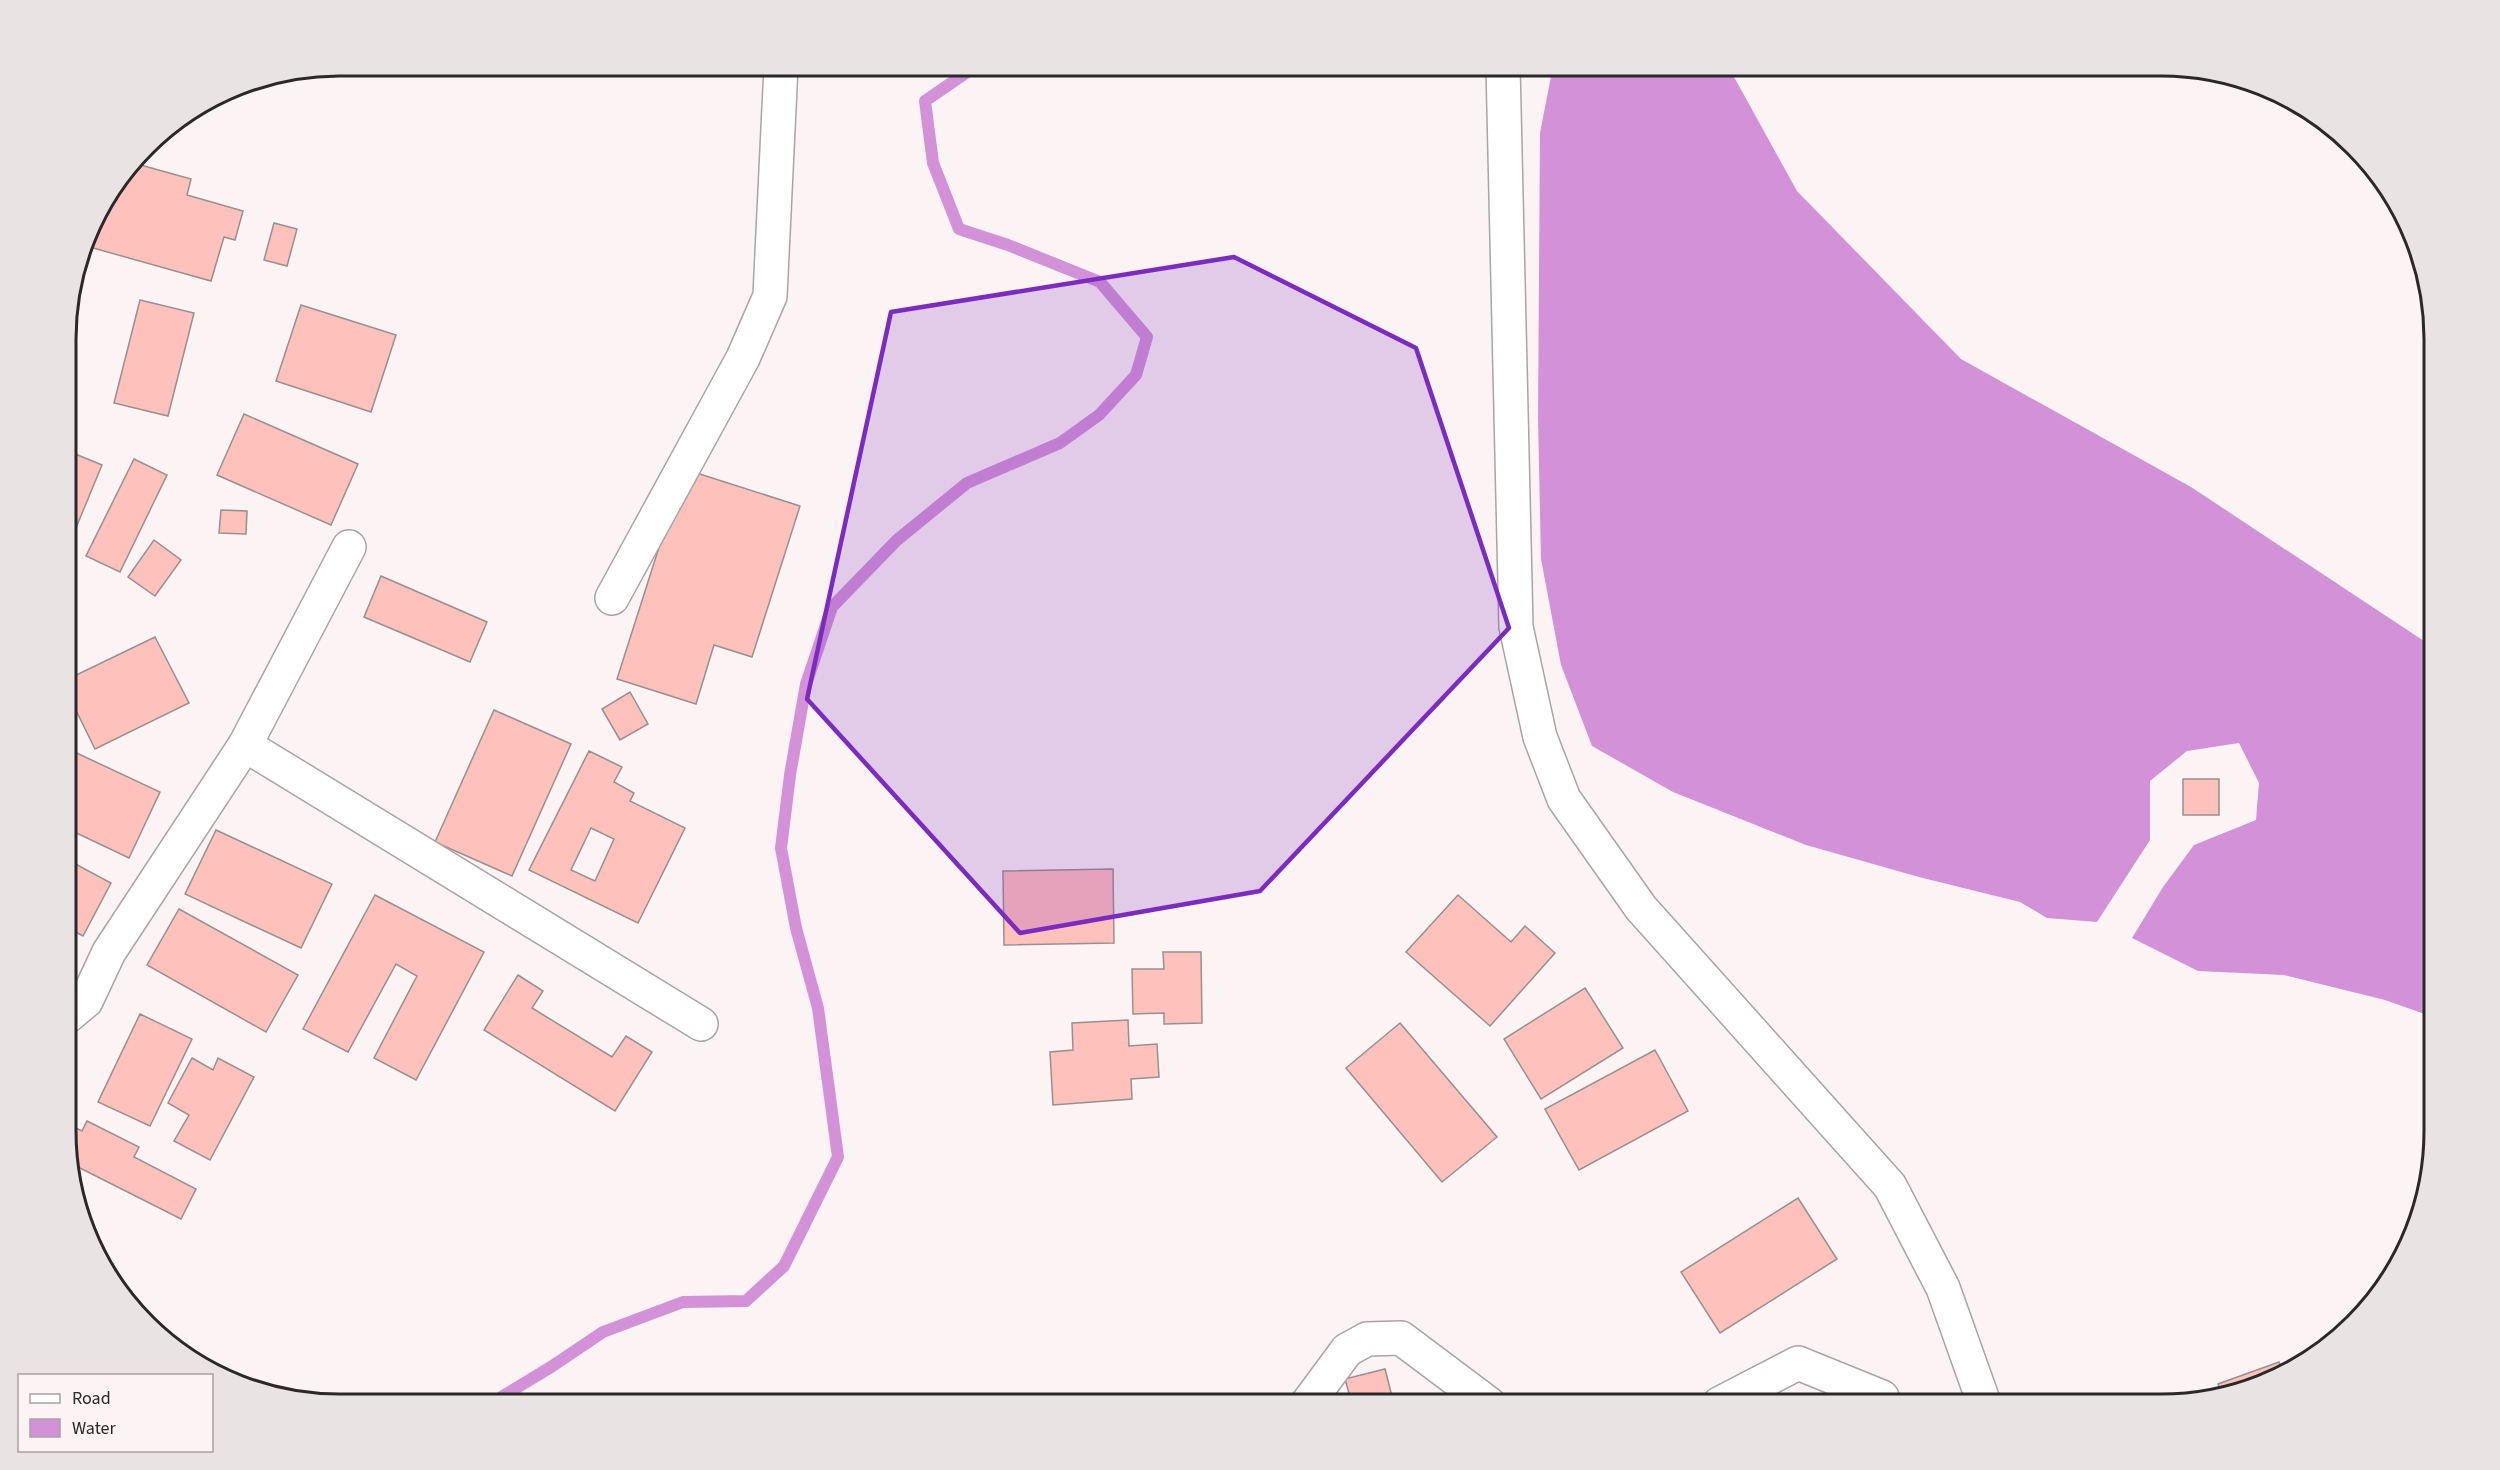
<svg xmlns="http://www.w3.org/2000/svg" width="2500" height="1470" font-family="'Source Sans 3',sans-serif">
  <rect width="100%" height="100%" fill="#fbf3f4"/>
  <path fill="#d392d8" d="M1553,66H1728L1797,191L1961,359L2191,487L2433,647V1017L2385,1000L2284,975L2198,971L2132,938L2163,887L2194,845L2256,820L2259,783L2239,743L2187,751L2150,781V840L2097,922L2047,918L2020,902L1919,877L1806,845L1673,792L1592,746L1561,665L1541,559L1538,418L1540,133Z"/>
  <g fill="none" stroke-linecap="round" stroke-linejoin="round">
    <path stroke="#d392d8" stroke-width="12" d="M490,1404L551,1367L603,1332L683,1302L746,1301L784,1266L838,1157L818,1008L796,928L781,848L790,775L806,684L832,607L897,540L967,483L1060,443L1099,415L1136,375L1147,337L1100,282L1008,245L959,229L933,163L925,101L976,66"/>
  </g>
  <g fill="#fec1bb" stroke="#98908f" stroke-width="1.5" fill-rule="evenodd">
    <path d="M137,164L191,179L187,195L243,211L235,240L224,237L211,281L86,246L94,218Z"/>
    <path d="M274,223L297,229L287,266L264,260Z"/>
    <path d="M140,300L194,313L168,416L114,403Z"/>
    <path d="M301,305L396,335L371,412L276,381Z"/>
    <path d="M244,414L358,464L331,525L217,475Z"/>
    <path d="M68,451L102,465L73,535L68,533Z"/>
    <path d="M134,459L167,475L120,572L86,556Z"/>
    <path d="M684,469L800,506L752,657L714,645L696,704L617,679Z"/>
    <path d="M221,510L247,511L246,534L219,533Z"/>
    <path d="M154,540L181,560L155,596L128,577Z"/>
    <path d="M381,576L487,622L470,662L364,617Z"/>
    <path d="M155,637L189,703L95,749L68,694V679Z"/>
    <path d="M630,692L648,724L620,740L602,709Z"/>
    <path d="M494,710L571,744L512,876L435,842Z"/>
    <path d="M68,749L160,792L129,858L68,829Z"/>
    <path d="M589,751L622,767L614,782L634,793L630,801L685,828L638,923L529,870ZM591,828L614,839L595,881L571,870Z"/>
    <rect x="2183" y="779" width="36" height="36"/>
    <path d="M216,830L332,884L301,948L185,894Z"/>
    <path d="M68,860L111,883L83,936L68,928Z"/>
    <path d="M1113,869L1114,943L1004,945L1003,871Z"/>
    <path d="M375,895L484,952L416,1080L374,1058L417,976L396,964L348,1052L303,1029Z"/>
    <path d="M1458,895L1511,942L1525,926L1555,953L1490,1026L1406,952Z"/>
    <path d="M179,909L298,975L266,1032L147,965Z"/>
    <path d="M1163,952H1201L1202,1023L1164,1024V1013L1133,1014L1132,969H1164Z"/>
    <path d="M518,975L543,991L532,1008L612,1057L626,1036L652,1052L615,1111L484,1030Z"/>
    <path d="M1585,988L1623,1048L1541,1099L1504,1039Z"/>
    <path d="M140,1014L192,1039L150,1126L98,1102Z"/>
    <path d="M1128,1020L1129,1046L1157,1044L1159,1077L1131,1079L1132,1099L1053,1105L1050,1052L1073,1050L1072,1023Z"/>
    <path d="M1400,1023L1497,1137L1442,1182L1346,1068Z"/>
    <path d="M1655,1050L1688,1111L1579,1170L1545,1109Z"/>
    <path d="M192,1058L213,1070L218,1058L254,1077L210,1160L174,1141L189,1115L168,1103Z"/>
    <path d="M87,1121L139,1147L134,1157L196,1189L181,1219L68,1162V1124L82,1131Z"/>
    <path d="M1798,1198L1837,1259L1720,1333L1681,1272Z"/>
    <path d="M2328,1343L2301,1365L2297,1357Z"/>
    <path d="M2279,1362L2283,1372L2221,1390L2218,1384Z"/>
    <path d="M1385,1369L1394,1404H1352L1345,1379Z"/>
  </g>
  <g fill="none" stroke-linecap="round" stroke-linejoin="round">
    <defs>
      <g id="minor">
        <path d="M1503,66L1516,627L1540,737L1564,799L1641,908L1890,1186L1943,1288L1984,1403"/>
        <path d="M612,598L743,358L770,296L781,66"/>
        <path d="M245,745L701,1024"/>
        <path d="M68,1016L86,1001L109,952L245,745L349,547"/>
        <path d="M1307,1404L1347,1350L1367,1339L1401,1338L1489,1404"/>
        <path d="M1719,1404L1798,1363L1882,1397"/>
      </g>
    </defs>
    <use href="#minor" stroke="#aba3a4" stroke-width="36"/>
    <use href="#minor" stroke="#fff" stroke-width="33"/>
  </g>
  <path fill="#7b2cbf" fill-opacity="0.2" stroke="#7b2cbf" stroke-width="4.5" stroke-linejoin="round" d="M1234,257L1416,348L1509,628L1260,891L1020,933L807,699L891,312Z"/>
  <path d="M0 0H2500V1470H0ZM339 76H2161A263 263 0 0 1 2424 339V1131A263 263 0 0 1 2161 1394H339A263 263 0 0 1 76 1131V339A263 263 0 0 1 339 76Z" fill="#eae3e4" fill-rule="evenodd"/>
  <path fill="none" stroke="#2b2829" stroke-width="3" d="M339 76H2161A263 263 0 0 1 2424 339V1131A263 263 0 0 1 2161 1394H339A263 263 0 0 1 76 1131V339A263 263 0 0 1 339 76Z"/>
  <rect x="18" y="1374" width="195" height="78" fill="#fbf3f4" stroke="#a8a2a3" stroke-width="1.5"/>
  <rect x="30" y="1394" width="30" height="9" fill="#ffffff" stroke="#a8a2a3" stroke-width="1.5"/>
  <text x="72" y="1404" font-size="18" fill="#2b2829">Road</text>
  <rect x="30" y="1419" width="30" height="18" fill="#d392d8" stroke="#a8a2a3" stroke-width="1.5"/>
  <text x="72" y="1434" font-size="18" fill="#2b2829">Water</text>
</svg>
